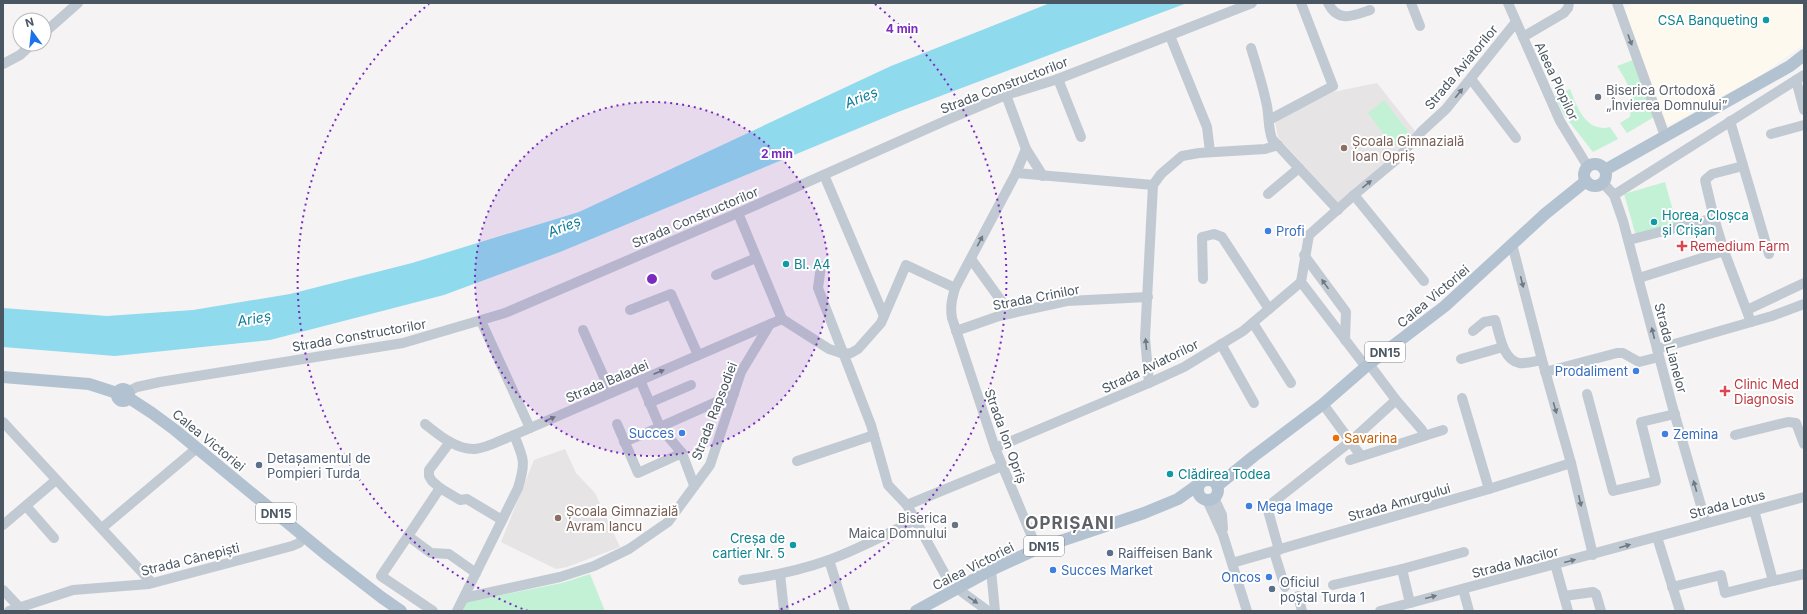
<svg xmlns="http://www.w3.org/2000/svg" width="1807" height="614" font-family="Inter,sans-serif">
  <rect width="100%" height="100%" fill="#f5f3f3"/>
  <path fill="#fdf9ef" d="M1634,3H1804V44L1763,74L1668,126L1644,72L1624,8Z"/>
  <g fill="#e6e4e5">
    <path d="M1377,83L1415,131L1390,159L1339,204L1278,137L1275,122L1333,92Z"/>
    <path d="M565,449L576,473L595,493L620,547L567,567L556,569L501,542L534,460Z"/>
  </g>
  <g fill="#c3f1d5">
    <path d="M1633,60L1654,117L1627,133L1620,123L1630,117C1634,94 1629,85 1617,66Z"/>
    <path d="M1570,89C1577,107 1586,133 1610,127L1618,139L1593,152L1564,115L1555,96Z"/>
    <path d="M1384,100L1410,134L1393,147L1368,113Z"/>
    <path d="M1665,182L1677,225L1636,236L1624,194Z"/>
    <path d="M590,574L605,611H463L466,602L562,583Z"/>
  </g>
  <path fill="#90daee" d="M1050,3H1187L898,112L560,252L444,295L270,340L115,356L3,347V308L107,316L193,310L290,294L412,263L579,212L891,66Z"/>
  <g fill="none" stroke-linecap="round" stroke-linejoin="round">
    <g stroke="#c1cad2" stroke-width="10">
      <path d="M1328,3C1338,23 1353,16 1370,10"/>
      <path d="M1411,3L1420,26"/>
      <path d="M1508,3L1560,121L1588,167"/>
      <path d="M1617,3L1665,136"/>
      <path d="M44,33L78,3"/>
      <path d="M1170,36L1207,127L1210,152"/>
      <path d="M1523,37L1564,13L1568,8L1569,3"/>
      <path d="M1251,48C1257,67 1263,86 1267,106C1269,117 1268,128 1272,139L1338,210"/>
      <path d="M3,64L20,55L32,44"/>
      <path d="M1058,79L1081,137"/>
      <path d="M1471,79L1516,138"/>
      <path d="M1796,80L1804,110"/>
      <path d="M1006,95L1026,149L1043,176"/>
      <path d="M1269,120L1333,86L1301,3"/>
      <path d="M1730,121L1769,254"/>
      <path d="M1771,134L1804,125"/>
      <path d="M1026,149L1016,173L955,288C952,299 950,307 952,318L995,448L1037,549"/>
      <path d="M1016,173L1153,185"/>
      <path d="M824,175L884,316"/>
      <path d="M1603,183L1614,195L1623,221L1672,405L1706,523"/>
      <path d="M1268,194L1299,168"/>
      <path d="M1354,195L1424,281"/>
      <path d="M1614,195L1804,75"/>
      <path d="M738,213L782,319"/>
      <path d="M1714,218L1705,180L1712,174L1743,166"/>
      <path d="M1629,240L1714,218L1724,251L1751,322"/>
      <path d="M1512,244L1542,360L1571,463L1593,555"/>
      <path d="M1304,255L1346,312L1345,340"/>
      <path d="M971,259L1010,313"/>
      <path d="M821,266L818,288L871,425L888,485L907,505L947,578"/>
      <path d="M716,275L756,258"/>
      <path d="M1639,278L1724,251"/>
      <path d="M1203,279L1202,237L1214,234L1222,237L1269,309"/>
      <path d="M630,310L671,294L698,355"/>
      <path d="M1747,310L1804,283"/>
      <path d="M782,319L829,349L844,354L851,353L858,349L881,323L906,265L955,288"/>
      <path d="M481,321L530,428"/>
      <path d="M1253,323L1291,383"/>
      <path d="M583,330L611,393"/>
      <path d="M956,331L999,316L1067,301L1148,297"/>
      <path d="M1473,331L1484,322L1495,320C1500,334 1502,359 1519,363C1526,364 1535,361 1542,360"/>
      <path d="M1221,344L1254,403"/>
      <path d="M1657,349L1772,316L1804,304"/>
      <path d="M1461,359L1503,347"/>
      <path d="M1369,364L1396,400L1422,430L1424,436L1443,430"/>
      <path d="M1366,367L1301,282L1309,235L1354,195L1396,160L1421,132L1446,109L1516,22"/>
      <path d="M1545,372L1617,353H1623L1639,362L1659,357"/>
      <path d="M640,380L660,427L734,394"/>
      <path d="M1149,383L1145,338L1153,185L1161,174L1182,156L1199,153L1265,149L1278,145"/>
      <path d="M129,391L137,387L160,382L403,343L505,313L738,213L947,120L1006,95L1058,79L1252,3"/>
      <path d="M1587,394L1613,491L1656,481L1641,422L1675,414"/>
      <path d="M1462,398L1489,489"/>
      <path d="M649,403L691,385"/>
      <path d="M1323,404L1361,456"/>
      <path d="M3,422L152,583"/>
      <path d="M425,424C439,435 456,450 475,449C488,448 502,439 514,435L782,319"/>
      <path d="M617,424L638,473L682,453"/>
      <path d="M1735,435L1788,422L1796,423L1804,444"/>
      <path d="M450,442L429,470V476L432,481L440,488L460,500L467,499L502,520"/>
      <path d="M624,442L660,427L682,453L694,485"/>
      <path d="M995,448L1149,383L1184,367L1243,331L1301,282"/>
      <path d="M1350,460L1424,436"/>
      <path d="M797,461L874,435"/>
      <path d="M440,488L408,536L431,553L449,554L476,573"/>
      <path d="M1214,498L1222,515L1223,529"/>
      <path d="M1207,500L1223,535L1247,611"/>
      <path d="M907,505L1002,466"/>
      <path d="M26,506L54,538"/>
      <path d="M1754,510L1773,581L1804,574"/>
      <path d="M3,525L56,480"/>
      <path d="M102,528L197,448"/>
      <path d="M408,536L381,576L433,611"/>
      <path d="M1657,537L1680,611"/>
      <path d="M1279,550L1267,507L1351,441L1396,400"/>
      <path d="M1274,552L1285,587"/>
      <path d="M829,560L845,611"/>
      <path d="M1232,563L1489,489L1571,463"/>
      <path d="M1555,564L1568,611"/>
      <path d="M991,570L995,611"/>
      <path d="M780,574L784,611"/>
      <path d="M743,580C772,576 801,570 829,560C859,549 887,534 915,520"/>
      <path d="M1333,585L1402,569"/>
      <path d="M959,587L962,592L988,611"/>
      <path d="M1672,587L1721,575L1725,593L1773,581"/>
      <path d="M1463,589L1469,611"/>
      <path d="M3,590L19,607"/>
      <path d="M1298,596L1302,611"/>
      <path d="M1564,596L1593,592L1596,594L1601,611"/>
      <path d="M464,598L560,577L594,566L629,549L668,522L710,465L741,372L770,324"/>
      <path d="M1410,603L1402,569L1464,552"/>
      <path d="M9,611L73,590L149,584L292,546L299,543L304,537"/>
      <path d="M457,611L518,488C526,462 524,459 514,435"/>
      <path d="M1380,611L1804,497"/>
    </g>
    <g stroke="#b3c2d1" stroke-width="12">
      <circle cx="1595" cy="175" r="11"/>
      <path d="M1605,170L1790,66L1804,55"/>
      <path d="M3,377L89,384L117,393"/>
      <circle cx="123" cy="395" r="6"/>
      <path d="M129,398L152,413L175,430L328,556L381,597L401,611"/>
      <circle cx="1208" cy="490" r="10"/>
      <path d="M1217,486L1254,456L1323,404L1369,364L1445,306L1545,214L1586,181"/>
      <path d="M916,611L991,570L1037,549L1144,513L1178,499L1199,484"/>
    </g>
  </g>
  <defs><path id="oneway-solid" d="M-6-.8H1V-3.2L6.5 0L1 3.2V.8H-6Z"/></defs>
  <g fill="#6e7983">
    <use href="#oneway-solid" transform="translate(1630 40) rotate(70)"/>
    <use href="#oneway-solid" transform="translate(1459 93) rotate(-51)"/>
    <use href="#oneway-solid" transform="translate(1367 184) rotate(-39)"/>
    <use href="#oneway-solid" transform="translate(980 241) rotate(-62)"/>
    <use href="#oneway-solid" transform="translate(1522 282) rotate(76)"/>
    <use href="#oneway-solid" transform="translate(1325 284) rotate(-126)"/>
    <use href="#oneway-solid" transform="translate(1653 333) rotate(-104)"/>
    <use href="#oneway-solid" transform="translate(1146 344) rotate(-95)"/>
    <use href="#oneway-solid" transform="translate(659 372) rotate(-23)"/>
    <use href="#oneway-solid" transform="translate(1555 408) rotate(74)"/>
    <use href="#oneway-solid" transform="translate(550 419) rotate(-23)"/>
    <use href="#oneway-solid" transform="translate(1695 486) rotate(-106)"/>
    <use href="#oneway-solid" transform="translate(1580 501) rotate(77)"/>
    <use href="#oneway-solid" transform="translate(1625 546) rotate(-16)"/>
    <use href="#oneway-solid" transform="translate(1570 561) rotate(-15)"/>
    <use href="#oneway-solid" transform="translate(1431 597) rotate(-15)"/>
    <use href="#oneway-solid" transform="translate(973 600) rotate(34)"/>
  </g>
  <circle cx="652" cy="279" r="177" fill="#7b2cbf" fill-opacity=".12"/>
  <g fill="none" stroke="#7b2cbf" stroke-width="2" stroke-dasharray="2 4">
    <circle cx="652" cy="279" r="177"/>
    <path d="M528 611A354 354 0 0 1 429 4M875 4A354 354 0 0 1 776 611"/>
  </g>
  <g fill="#0f9aa8" stroke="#fff" stroke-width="1.5">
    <circle cx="1766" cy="20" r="4"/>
    <circle cx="1654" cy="222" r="4"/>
    <circle cx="786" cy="264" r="4"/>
    <circle cx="1170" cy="474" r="4"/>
    <circle cx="793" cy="545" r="4"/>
  </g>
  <g fill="#6b7280" stroke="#fff" stroke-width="1.5">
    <circle cx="1598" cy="97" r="4"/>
    <circle cx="955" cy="525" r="4"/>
  </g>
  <g fill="#8d6e63" stroke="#fff" stroke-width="1.5">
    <circle cx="1344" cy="148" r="4"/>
    <circle cx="558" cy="518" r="4"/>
  </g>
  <g fill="#3f7fe0" stroke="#fff" stroke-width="1.5">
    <circle cx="1268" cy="231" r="4"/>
    <circle cx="1636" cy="371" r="4"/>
    <circle cx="682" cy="433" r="4"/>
    <circle cx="1665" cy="434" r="4"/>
    <circle cx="1249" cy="506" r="4"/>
    <circle cx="1053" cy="570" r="4"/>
    <circle cx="1269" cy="577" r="4"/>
  </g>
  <g fill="#e0444e" stroke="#fff" stroke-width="1.5">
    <path d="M1680 240h4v4h4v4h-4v4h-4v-4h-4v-4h4z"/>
    <path d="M1723 385h4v4h4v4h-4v4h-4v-4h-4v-4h4z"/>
  </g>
  <circle fill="#e8710a" stroke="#fff" stroke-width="1.5" cx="1336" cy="438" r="4"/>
  <g fill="#5c6f8a" stroke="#fff" stroke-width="1.5">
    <circle cx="259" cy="465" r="4"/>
    <circle cx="1110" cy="553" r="4"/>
    <circle cx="1272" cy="589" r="4"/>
  </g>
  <g text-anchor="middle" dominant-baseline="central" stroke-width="4" stroke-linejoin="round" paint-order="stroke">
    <g fill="#fff" stroke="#808990" stroke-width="1">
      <rect x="1365" y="342" width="40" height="20" rx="3"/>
      <rect x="256" y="503" width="40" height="20" rx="3"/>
      <rect x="1024" y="536" width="40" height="20" rx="3"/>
    </g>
    <g font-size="12" font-weight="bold" fill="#4a5661">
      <text x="1385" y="352">DN15</text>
      <text x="276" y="513">DN15</text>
      <text x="1044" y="546">DN15</text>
    </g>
    <g font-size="13" fill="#0d838f" stroke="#fff" text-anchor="start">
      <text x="1758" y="20" text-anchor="end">CSA Banqueting</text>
      <text x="1662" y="215">Horea, Cloșca<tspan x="1662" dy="15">și Crișan</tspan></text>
      <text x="794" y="264">Bl. A4</text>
      <text x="1178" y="474">Clădirea Todea</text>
      <text x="785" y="538" text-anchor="end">Creșa de<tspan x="785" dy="15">cartier Nr. 5</tspan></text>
    </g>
    <g font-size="13" fill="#4a5661" stroke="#fff">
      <text transform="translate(1461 67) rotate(-50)">Strada Aviatorilor</text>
      <text transform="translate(1557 81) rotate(65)">Aleea Plopilor</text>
      <text transform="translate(1004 85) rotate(-21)">Strada Constructorilor</text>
      <text transform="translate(695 217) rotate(-23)">Strada Constructorilor</text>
      <text transform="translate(1433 296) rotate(-40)">Calea Victoriei</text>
      <text transform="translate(1036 297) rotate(-11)">Strada Crinilor</text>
      <text transform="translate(359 335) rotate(-10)">Strada Constructorilor</text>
      <text transform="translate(1671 348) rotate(75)">Strada Lianelor</text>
      <text transform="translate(1150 366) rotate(-26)">Strada Aviatorilor</text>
      <text transform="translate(607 381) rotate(-23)">Strada Baladei</text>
      <text transform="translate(714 411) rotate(-69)">Strada Rapsodiei</text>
      <text transform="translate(1006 436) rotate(70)">Strada Ion Opriș</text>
      <text transform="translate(209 440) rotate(39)">Calea Victoriei</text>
      <text transform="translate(1399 502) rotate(-16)">Strada Amurgului</text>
      <text transform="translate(1727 504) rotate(-15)">Strada Lotus</text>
      <text transform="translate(190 559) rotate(-14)">Strada Cânepiști</text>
      <text transform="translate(1515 562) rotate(-15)">Strada Macilor</text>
      <text transform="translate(973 566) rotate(-27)">Calea Victoriei</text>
    </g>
    <g font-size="13" fill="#5b616d" stroke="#fff" text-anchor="start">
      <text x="1606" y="90">Biserica Ortodoxă<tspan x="1606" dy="15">„Învierea Domnului”</tspan></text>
      <text x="947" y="518" text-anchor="end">Biserica<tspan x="947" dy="15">Maica Domnului</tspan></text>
    </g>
    <g font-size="13" fill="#785e54" stroke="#fff" text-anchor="start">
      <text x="1352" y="141">Școala Gimnazială<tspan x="1352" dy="15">Ioan Opriș</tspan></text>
      <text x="566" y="511">Școala Gimnazială<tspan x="566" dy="15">Avram Iancu</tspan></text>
    </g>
    <g font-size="13" fill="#366cbe" stroke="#fff" text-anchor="start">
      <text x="1276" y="231">Profi</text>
      <text x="1628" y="371" text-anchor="end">Prodaliment</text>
      <text x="674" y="433" text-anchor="end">Succes</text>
      <text x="1673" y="434">Zemina</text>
      <text x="1257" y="506">Mega Image</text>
      <text x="1061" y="570">Succes Market</text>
      <text x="1261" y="577" text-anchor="end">Oncos</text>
    </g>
    <g font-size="13" fill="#be3a42" stroke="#fff" text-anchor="start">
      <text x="1690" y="246">Remedium Farm</text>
      <text x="1734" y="384">Clinic Med<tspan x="1734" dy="15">Diagnosis</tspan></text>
    </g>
    <g font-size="13" fill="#c56008" stroke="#fff" text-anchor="start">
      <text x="1344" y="438">Savarina</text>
    </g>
    <g font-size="13" fill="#4e5e75" stroke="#fff" text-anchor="start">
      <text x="267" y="458">Detașamentul de<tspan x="267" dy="15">Pompieri Turda</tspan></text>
      <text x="1118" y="553">Raiffeisen Bank</text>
      <text x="1280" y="582">Oficiul<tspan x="1280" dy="15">poștal Turda 1</tspan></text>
    </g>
    <g font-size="14" font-style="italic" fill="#0c7c9b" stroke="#fff">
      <text transform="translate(861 97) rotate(-22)">Arieș</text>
      <text transform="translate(564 226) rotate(-22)">Arieș</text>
      <text transform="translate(254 318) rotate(-10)">Arieș</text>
    </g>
    <g font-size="17" font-weight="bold" letter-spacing="1" fill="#5f6368" stroke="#fff">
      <text x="1070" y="523">OPRIȘANI</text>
    </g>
  </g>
  <circle cx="652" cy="279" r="6" fill="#7b2cbf" stroke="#fff" stroke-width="2"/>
  <g font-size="12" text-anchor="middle" font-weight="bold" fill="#7b2cbf" stroke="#fff" stroke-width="4" stroke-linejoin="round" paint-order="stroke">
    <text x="902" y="33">4 min</text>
    <text x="777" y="158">2 min</text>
  </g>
  <rect width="1807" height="614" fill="none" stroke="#4a5661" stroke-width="8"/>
  <g transform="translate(32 32) rotate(345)"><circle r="19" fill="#ffffff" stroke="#b7bbc0"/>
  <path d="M0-3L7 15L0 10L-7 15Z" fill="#1a73e8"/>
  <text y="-6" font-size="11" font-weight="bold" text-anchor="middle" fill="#4a5661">N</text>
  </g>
</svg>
